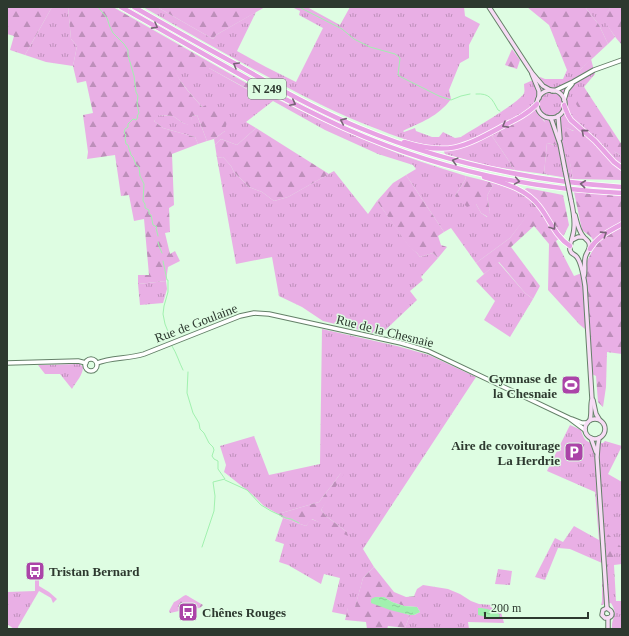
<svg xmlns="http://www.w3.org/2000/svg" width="629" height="636" font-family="Georgia,serif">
  <defs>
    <pattern id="grass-tufts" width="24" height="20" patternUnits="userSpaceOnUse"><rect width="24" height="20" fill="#e9afe5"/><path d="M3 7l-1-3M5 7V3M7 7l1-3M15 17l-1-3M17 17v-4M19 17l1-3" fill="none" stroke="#bd8fba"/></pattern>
    <pattern id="forest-firs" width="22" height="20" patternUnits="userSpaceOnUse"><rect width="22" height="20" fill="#e9afe5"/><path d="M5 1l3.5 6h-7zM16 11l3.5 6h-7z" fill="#bd8fba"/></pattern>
    <pattern id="water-ripples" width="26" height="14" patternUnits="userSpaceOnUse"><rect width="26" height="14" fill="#a1f1af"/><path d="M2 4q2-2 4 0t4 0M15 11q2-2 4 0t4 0" fill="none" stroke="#8bcf97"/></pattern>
  </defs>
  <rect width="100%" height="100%" fill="#defde2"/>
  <g fill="url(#grass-tufts)">
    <path d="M52,7H68L71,39L77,46L73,66L46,62L25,55Z"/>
    <path d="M143,7H157L213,39L216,35L256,12L237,51L266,67L296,82L323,28L299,15L300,11L292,7H307L340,25L350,7H464L465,16L480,24L469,45V58L460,63L449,90L451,99C438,117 421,122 403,131L404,132L415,128L416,131L432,137H439L443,132L455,138L461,137C470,131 522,101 524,93C525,91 524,87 524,84L540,77L545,79H563L567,70H580L591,59L595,74L584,87L615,152L622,156V171L604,154L593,142L574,131L564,127L573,179L544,174L547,143L555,145L544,120L538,117L492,136L515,170L490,166L445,154L442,147C417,145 395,136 372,127C340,115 309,99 279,83C233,58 188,33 143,7Z"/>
    <path d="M585,7H611L603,18L615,37L608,44L599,25Z"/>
    <path d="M174,68H209L252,92L255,88C295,108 335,128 377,145C406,157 436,167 466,176L465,180L455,196L476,204L481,213L487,217L490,212L487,196L494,183L519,192L535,206L510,238L476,263L451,228L444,232L406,175L416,169L413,165L378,154L325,130L273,101L246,122L256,128L237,145L221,139L215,145L214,139L225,131C213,118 201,106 189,92C183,84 177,78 174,68Z"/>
    <path d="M158,115L173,116L183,123L190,125L192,116L197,115L207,141L198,144L195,137L163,128L154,121Z"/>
    <path d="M223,157L231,166L234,172L249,187L262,192L274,201L288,197L334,171L368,214L377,201L410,247L417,253L420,257L433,253L438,258L421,277L423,280L410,291L417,300L380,335L323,321L302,307L279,296L272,257L236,264L217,158Z"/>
    <path d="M498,262L525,293L533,299L510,337L484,320L495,301L476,281Z"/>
    <path d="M166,281L167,289L163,303L140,305L138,284Z"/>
    <path d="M322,329L397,346L429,355L476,377L363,549L374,567L363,578L355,608H348L347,615L332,612L340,578L324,574L321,584L288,565L279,562L284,544L275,541L283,518L306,526L311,519L347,532L326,516L321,510L341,473L319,502L278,514L264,506L253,495L224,472L226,465L220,446L254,436L269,475L320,464Z"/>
    <path d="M80,364L83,367C83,375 76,382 72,389L60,374H45L38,365Z"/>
    <path d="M570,425L581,430C585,444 589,443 603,443L605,441L622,446L608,474L622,482V564L614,565L616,601H622V629H612C611,616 619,616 611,603L601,605L602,601V563L570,549L558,548L545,580L535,577L555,538L563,542L574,526L599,540L595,492L547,471Z"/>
    <path d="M498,569L512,571L510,585L495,584Z"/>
    <path d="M39,571V586L49,592L57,599L53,603L51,598L39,591L18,627V629H14L7,624V592L35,591V572Z"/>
    <path d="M423,585L448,589L460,594L471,601L479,604L492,605V608L501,612L504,623L468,622L469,629H409L405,628L410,615H414L420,612L417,607V596H414L417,589Z"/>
  </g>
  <g fill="url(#forest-firs)">
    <path d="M7,7H52L25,55L10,50L14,36L7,34Z"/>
    <path d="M68,7H113L255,88L253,92L209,68H175C177,81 194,97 202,107L212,102L227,121L225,131L214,139L207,141L197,115L192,116L191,126L183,123L173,116L159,115L154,121L163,128L195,137L198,144L172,154L174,205L169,208L170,232L165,233L170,254L175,251L180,261L168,267L166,281L138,284V275H149L144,219L134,221L129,195L121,196L115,155L87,159L88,152L83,115L93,113L86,81L77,83L73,66L77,46L71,39Z"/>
    <path d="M157,7H265L216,35L213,39Z"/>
    <path d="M527,7H585L599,25L608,44L580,70H567L549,25Z"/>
    <path d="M611,7H621L622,8V45L616,38L602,18Z"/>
    <path d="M512,49L520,60L517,69L505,65Z"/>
    <path d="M584,87L622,145V156L615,152L593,130L576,104Z"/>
    <path d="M534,113C537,116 542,118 544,121C550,127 553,137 556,145L547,143L544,174L515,170L492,136Z"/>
    <path d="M563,126L573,131H580L593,142L604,154L622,171V180L573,179Z"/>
    <path d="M256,128L329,174L288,197L274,201L262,192L249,187L234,172L231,166L223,157L217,158L215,145L221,139L237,145Z"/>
    <path d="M406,175L444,232L438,236L441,245L447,247L438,258L433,253L420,257L417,253L410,248L377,201L393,183Z"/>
    <path d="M466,176L494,183L487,196L490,212L488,217L481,213L476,204L467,207L455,196L465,180Z"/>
    <path d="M527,188L563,195L569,225L564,235L556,241L574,276L587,271V261L596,244L591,237L582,230L574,192L622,196V354L607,352L606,387L603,407L598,402L596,376L592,374L590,333L580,325L548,290L549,244L534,226L511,247L540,286L533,299L525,293L499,262L484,274L476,263L510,238L534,206L519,192Z"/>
    <path d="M341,473L344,474L321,510L326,516L347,532L348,536L312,519L306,526L283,518L278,514L319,502Z"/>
    <path d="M606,532L622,548L614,554V565L606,564Z"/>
    <path d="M374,567L394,592L406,597L417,596V607L404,606L392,602L384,597L400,612L410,615L405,628L388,626L387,629H367L366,622L345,620L348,608L355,607L363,578Z"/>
    <path d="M186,595L203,605L200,608L188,609L170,613L169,611L174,602C179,600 182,596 186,595Z"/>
  </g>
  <g fill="url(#water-ripples)">
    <path d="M375,597H384L392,602L404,606L417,607L420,612L414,615H410L390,610L371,603V599Z"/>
    <path d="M478,608C487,608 493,610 500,615L498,619H494L478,615Z"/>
  </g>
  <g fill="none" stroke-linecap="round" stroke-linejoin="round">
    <g stroke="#a1f1af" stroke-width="1">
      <path d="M98,7L107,18L110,27L113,33L124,44L128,50V55L134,76L136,92L138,96L137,103L139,113L137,116L138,117L136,120L133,119L128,124V127L125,129L124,133L126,135L125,138L126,144L128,145L131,155L133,157L136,165L139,167L140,176L144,184L143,201L145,204V208L149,210V214L151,215L153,225L157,227L156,228L158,236"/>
      <path d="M299,7L342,29L354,39L370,47L395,54L399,57L400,58L398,75L401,77L439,96L451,100L461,96L470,94"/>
      <path d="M476,94C490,93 492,99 498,110L500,111"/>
      <path d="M158,242L159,246L162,253"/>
      <path d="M163,261L167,280H168V292L164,306L163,314L165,324L169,334"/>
      <path d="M172,346C177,354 179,362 183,370"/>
      <path d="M188,372L187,393L193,413L199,423L200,429L204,433L209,443L213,447L214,450L212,456L214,459L218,461V469L225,479L213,482L215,496L214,511L202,547"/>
      <path d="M225,480L247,490L261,505L271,511L286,518L291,519L299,523"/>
    </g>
    <defs>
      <g id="tertiary">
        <path d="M554,91L573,82L594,70L622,60"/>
        <path d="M564,100L567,90L572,84"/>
        <circle cx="91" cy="365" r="6"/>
        <path d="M7,363L78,361L86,363"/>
        <path d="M97,363C111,357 128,359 144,354L240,316L254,313L269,314L401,343L428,351L569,418L585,430"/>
        <path d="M572,419L582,423H587"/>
      </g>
      <g id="secondary">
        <path d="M489,7L532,73L543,86L552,91"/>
        <path d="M532,74L539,91V98"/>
        <circle cx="551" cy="104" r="14"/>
        <path d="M558,116L560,139"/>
        <path d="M551,118L560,144L565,170"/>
        <path d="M571,200C573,209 575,219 574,228C574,235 569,245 570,250C571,254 574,254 576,256C581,261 584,279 585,286L592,399C590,406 592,413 590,420"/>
        <path d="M575,215C577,222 578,230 583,236C585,239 588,240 589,243C591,248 588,250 586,255C583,261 586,270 584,276"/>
        <path d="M572,240L578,237H583"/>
        <path d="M593,400L596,414L599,419"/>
        <circle cx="595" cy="429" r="10"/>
        <path d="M591,438L596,452"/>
        <path d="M599,438L598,444L597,457L607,608"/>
        <path d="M607,608L603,610L602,615L605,618H608"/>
        <path d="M607,608L611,611C613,614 612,617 608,618"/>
        <path d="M608,618V629"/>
      </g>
      <g id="trunk">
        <path d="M121,7C195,48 267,93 344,128C431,167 527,189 622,193"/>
        <path d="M134,7C167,26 201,45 234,63C275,87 317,110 360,128C444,163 532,181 622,187"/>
        <path d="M564,105L568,115L571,120L595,141L614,162L622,168"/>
        <path d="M404,142C449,156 464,147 503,126C515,120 528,114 537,104"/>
        <path d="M484,177C504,183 527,189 540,207C550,220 555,236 570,246"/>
        <path d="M590,249C598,236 610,231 622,224"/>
      </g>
    </defs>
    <use href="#tertiary" stroke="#648068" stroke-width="5.5"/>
    <use href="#secondary" stroke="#648068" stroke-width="5.5"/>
    <use href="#trunk" stroke="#fff" stroke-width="6"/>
    <use href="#tertiary" stroke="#fff" stroke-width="3.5"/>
    <use href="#secondary" stroke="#f7dcf5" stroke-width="3.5"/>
    <use href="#trunk" stroke="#e8a3e4" stroke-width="4.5"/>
    <defs>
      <path id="secondary-bridge" d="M565,170L571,200"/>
    </defs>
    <use href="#secondary-bridge" stroke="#648068" stroke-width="5.5" stroke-linecap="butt"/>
    <use href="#secondary-bridge" stroke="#f7dcf5" stroke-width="3.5"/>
  </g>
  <defs><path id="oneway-chevron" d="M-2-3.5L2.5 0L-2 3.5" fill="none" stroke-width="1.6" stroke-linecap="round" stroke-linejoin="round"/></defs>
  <g stroke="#786377">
    <use href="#oneway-chevron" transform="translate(155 26) rotate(29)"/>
    <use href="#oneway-chevron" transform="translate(236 65) rotate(-150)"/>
    <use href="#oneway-chevron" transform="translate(293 103) rotate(27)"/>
    <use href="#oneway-chevron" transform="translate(343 121) rotate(-156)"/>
    <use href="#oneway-chevron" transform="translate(505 125) rotate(151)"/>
    <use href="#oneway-chevron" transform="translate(584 132) rotate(-140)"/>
    <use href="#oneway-chevron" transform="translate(455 161) rotate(-165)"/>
    <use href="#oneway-chevron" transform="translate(517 181) rotate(10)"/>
    <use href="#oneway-chevron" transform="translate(583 184) rotate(-174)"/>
    <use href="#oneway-chevron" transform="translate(553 227) rotate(56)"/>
    <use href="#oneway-chevron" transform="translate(604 234) rotate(-33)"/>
  </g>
  <defs>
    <symbol id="stadium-square" viewBox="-11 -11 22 22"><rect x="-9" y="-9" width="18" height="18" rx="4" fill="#ab44a8" stroke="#defde2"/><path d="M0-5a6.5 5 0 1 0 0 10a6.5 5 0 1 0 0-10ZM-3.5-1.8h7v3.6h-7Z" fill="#fff"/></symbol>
    <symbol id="parking-square" viewBox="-11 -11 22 22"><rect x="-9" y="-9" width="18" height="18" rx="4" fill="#ab44a8" stroke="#defde2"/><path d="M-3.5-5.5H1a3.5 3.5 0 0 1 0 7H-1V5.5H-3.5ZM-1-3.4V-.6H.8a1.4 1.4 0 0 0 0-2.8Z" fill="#fff"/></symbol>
    <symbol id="bus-square" viewBox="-11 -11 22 22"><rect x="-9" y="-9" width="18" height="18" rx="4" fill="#ab44a8" stroke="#defde2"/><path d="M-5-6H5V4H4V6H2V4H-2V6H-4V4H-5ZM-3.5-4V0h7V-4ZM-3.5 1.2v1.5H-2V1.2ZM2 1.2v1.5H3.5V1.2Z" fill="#fff"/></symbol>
  </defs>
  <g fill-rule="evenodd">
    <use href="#stadium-square" x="560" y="374" width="22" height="22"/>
    <use href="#parking-square" x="563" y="441" width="22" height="22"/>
    <use href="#bus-square" x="24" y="560" width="22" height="22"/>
    <use href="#bus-square" x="177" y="601" width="22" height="22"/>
  </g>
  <g text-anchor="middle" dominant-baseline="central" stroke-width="3" stroke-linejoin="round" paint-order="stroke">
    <rect fill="#defde2" stroke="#627465" stroke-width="1" x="248" y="79" width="38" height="20" rx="3"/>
    <g font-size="12" font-weight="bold" fill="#2d392f">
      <text x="267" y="89">N 249</text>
    </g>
    <g font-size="13" fill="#2d392f" stroke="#defde2">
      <text transform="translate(196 323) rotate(-21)">Rue de Goulaine</text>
      <text transform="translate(385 331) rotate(14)">Rue de la Chesnaie</text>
    </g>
    <g font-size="13" font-weight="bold" fill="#2d392f" stroke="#defde2" text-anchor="end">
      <text x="557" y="378">Gymnase de<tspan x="557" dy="15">la Chesnaie</tspan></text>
      <text x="560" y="445">Aire de covoiturage<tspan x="560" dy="15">La Herdrie</tspan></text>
      <text x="49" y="571" text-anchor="start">Tristan Bernard</text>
      <text x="202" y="612" text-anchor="start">Chênes Rouges</text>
    </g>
  </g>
  <rect width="629" height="636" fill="none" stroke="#2d392f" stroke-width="16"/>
  <path d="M485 612v6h103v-6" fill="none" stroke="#2d392f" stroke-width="2"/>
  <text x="491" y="612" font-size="12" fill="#2d392f" stroke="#defde2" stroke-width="3" paint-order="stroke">200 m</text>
</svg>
